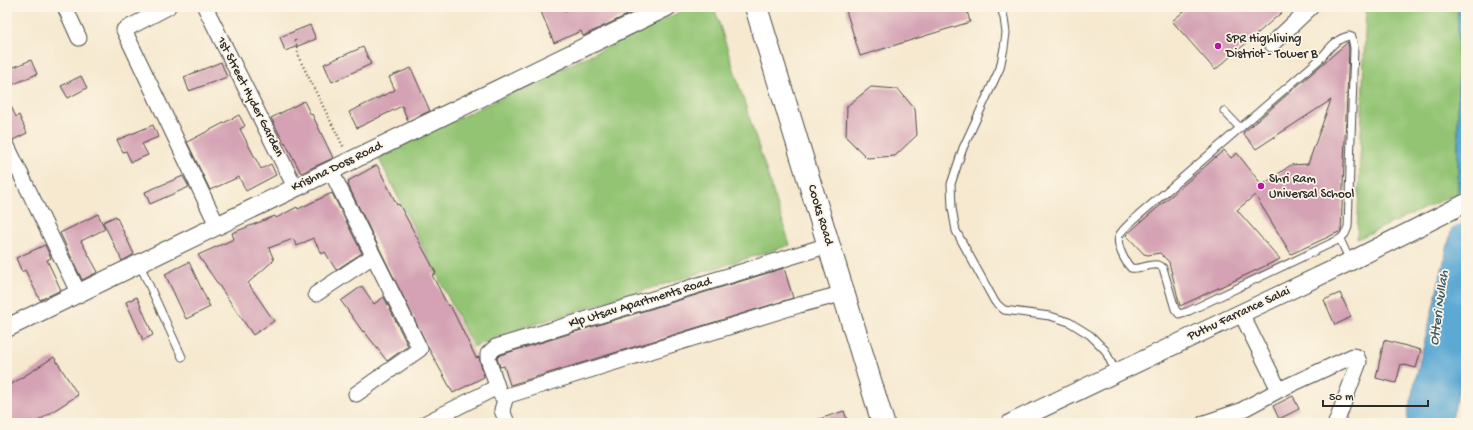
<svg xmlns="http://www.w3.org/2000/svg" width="1473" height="430" font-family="'Gochi Hand',sans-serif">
  <rect width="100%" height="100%" fill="#fcf5e5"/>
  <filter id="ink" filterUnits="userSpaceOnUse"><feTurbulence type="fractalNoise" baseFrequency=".025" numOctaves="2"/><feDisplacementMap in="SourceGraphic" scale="8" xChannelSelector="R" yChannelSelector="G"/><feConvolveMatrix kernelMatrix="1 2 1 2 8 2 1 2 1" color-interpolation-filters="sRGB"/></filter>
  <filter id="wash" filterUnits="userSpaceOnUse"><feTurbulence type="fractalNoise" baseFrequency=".012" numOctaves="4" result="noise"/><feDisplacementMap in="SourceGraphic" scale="16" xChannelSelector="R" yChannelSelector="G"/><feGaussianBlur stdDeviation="0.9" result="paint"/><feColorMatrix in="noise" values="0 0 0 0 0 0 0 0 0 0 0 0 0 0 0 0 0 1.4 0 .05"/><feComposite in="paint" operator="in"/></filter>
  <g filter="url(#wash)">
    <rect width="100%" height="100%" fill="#f6e9d0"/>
    <g fill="#93c473" stroke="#5f784f">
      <path d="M690,7H714L790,245L510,332L473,347L378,157Z"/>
      <path d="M1366,7H1458V193L1357,239Z"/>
    </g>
    <path fill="#5ba9d4" stroke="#436a80" d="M1458,7H1466V359L1451,423H1407L1408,411L1452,228L1458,193Z"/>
    <path fill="#f6e9d0" d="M1466,189V220L1450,230L1456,194Z"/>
    <g id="blocks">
      <g fill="#d4a2b4">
        <path d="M539,7H563L565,11L574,7H625L629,14L583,36L581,31L554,43Z"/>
        <path d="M845,7H966L970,22L860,56Z"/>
        <path d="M1189,7H1288L1215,70L1172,21Z"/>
        <path d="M310,25L316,39L285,51L280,37Z"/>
        <path d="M1348,42L1349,48L1341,231L1291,254L1255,195L1237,210L1280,259L1180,306L1169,262L1160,253L1148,255L1144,254L1126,235L1224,150L1231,158L1237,153L1262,185L1291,165L1308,164L1331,100L1256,149L1243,133Z"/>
        <path d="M363,47L371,64L332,82L324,64Z"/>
        <path d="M31,60L37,74L7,87V70Z"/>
        <path d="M221,62L227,77L189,91L184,77Z"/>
        <path d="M411,68L430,111L408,121L402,106L357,128L349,112L395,90L389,77Z"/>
        <path d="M81,76L87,88L68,98L61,86Z"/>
        <path d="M871,87L898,89L915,109L917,135L895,156L867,158L846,137L847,106Z"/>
        <path d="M7,98L16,117L19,115L27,133L13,140L7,137Z"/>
        <path d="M304,101L311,115L312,114L333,158L301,173L285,142L284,143L271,118Z"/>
        <path d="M239,115L245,126L240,129L261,169L271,164L276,175L246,191L239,177L210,190L187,142Z"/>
        <path d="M153,125L158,137L142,144L148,155L131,162L126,151L123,152L117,140Z"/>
        <path d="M377,165L397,205L399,204L436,273L432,275L448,306L450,305L476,358L479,357L484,377L453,393L429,349L348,185L349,184L348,181Z"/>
        <path d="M183,176L189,187L150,204L145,192Z"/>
        <path d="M332,193L362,253L336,270L325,252L322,254L313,238L297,246L293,239L269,248L274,260L248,283L274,321L253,335L198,255L234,239L232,233L275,216L276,218L297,207L298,209Z"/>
        <path d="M98,214L105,229L81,241L98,272L82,280L60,233Z"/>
        <path d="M116,216L134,254L122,261L103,222Z"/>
        <path d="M45,245L51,258L47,260L61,290L40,300L25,270L22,272L16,258Z"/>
        <path d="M189,262L210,307L186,319L165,274Z"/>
        <path d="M784,268L793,298L510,385L504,366L500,367L497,358L500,355Z"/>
        <path d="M362,286L374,304L384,297L408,346L387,361L364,331L363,332L341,301Z"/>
        <path d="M1340,293L1351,317L1335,325L1324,300Z"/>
        <path d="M137,297L153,335L143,340L126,302Z"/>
        <path d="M1384,340L1421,350L1416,368L1401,364L1396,383L1376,378Z"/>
        <path d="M54,357L78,395L35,423H7V387Z"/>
        <path d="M1293,396L1299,409L1279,419L1273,406Z"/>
        <path d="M844,411L848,423H814L813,421Z"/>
      </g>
    </g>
  </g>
  <g filter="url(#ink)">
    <use href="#blocks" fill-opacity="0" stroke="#494844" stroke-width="1"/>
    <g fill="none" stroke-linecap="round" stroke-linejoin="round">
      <defs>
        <g id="service">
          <path d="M1001,7L1004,18L1006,33L1004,48L1000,68L963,148L951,184L952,208L956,231L995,302L1004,310L1050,316L1069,322L1090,335L1105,350L1116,373"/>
          <path d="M1349,36L1352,37L1354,48L1348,227L1345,234L1340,239L1189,311L1179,314L1175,309L1163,268C1156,260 1141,270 1131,268C1125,262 1116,245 1119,236C1121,231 1127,226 1131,222L1320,59C1329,49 1335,39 1349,36Z"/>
          <path d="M1224,111L1240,128"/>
          <path d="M1340,239L1350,261"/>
          <path d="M139,263L182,357"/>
        </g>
        <g id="minor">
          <path d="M65,7L79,38"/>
          <path d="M168,7L124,30L217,225"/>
          <path d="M205,7L295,187"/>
          <path d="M1272,44L1311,7"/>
          <path d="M7,146L78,292"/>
          <path d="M331,171L420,349L356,394"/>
          <path d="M829,245L496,347L488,354V359L499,392L501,395L506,396L799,305L845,293"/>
          <path d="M316,294L373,256"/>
          <path d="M1241,313L1279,390"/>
          <path d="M506,396L502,410L507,423"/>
          <path d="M426,423L497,387"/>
          <path d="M1204,423L1240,411L1279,390L1353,356L1357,357L1359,362L1336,423"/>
        </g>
        <g id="tertiary">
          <path d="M7,328L667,7"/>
          <path d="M1011,423L1351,261L1466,203"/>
        </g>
        <path id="primary" d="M756,7L883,423"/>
      </defs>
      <use href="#service" stroke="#494844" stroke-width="9"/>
      <use href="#minor" stroke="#494844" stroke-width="17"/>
      <use href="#tertiary" stroke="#494844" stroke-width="20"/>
      <use href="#primary" stroke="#494844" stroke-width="24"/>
      <path stroke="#494844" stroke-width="2.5" stroke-dasharray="1 3" stroke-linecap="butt" d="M295,40L300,60L344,148"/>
      <use href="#service" stroke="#fff" stroke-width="7"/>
      <use href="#minor" stroke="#fff" stroke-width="15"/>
      <use href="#tertiary" stroke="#fff" stroke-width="18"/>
      <use href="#primary" stroke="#fff" stroke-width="22"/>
    </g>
  </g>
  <g fill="#b5179e" stroke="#fcf5e5" stroke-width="1.5">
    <circle cx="1218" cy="46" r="4"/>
    <circle cx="1261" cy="186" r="4"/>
  </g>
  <g text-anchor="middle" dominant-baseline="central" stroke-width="3.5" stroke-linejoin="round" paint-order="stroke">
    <g font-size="13" fill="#2b2b2b" stroke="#fcf5e5" text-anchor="start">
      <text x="1226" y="39">SPR Highliving<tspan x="1226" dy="15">District - Tower B</tspan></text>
      <text x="1269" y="179">Shri Ram<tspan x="1269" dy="15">Universal School</tspan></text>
    </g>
    <g font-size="13" fill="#2b2b2b" stroke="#fcf5e5">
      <text transform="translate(250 97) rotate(63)">1st Street Hyder Garden</text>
      <text transform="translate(337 167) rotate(-26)">Krishna Doss Road</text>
      <text transform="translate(820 215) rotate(73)">Cooks Road</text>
      <text transform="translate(640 303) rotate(-17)">Klp Utsav Apartments Road</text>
      <text transform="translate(1239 314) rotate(-25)">Puthu Farrance Salai</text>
    </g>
    <g font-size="14" font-style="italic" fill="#3c5766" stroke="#fcf5e5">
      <text transform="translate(1440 308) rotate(-82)">Otteri Nullah</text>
    </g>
  </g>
  <rect width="1473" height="430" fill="none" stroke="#fcf5e5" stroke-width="24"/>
  <path d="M1323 400v6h105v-6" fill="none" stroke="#2b2b2b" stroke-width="2"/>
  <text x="1329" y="400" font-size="12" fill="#2b2b2b" stroke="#fcf5e5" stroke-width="3" paint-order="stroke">50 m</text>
</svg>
